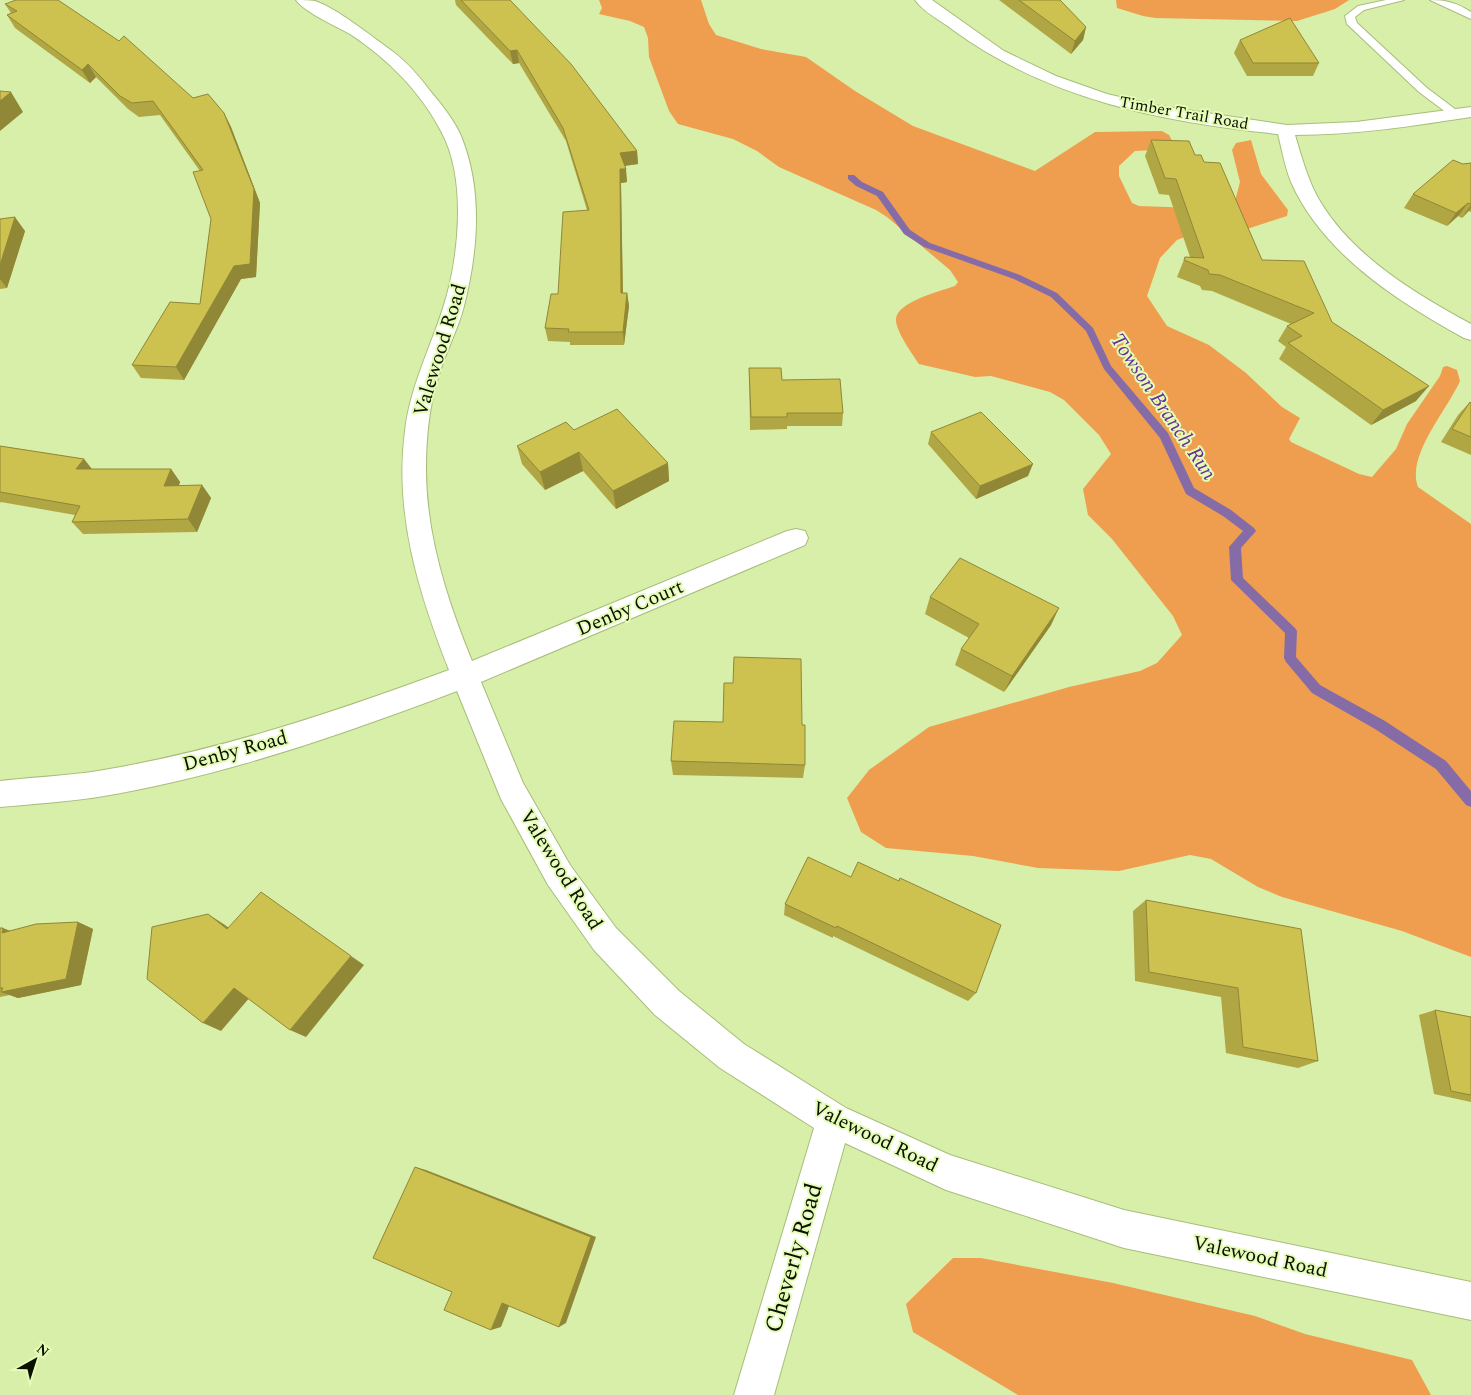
<svg xmlns="http://www.w3.org/2000/svg" width="1471" height="1395" font-family="Spectral,serif">
  <rect width="100%" height="100%" fill="#d8efa9"/>
  <g fill="#ee9e4e">
    <path d="M599,0H701L709,24L716,35L761,49L806,57L855,91L913,126L1035,171L1095,132L1162,131L1169,135L1175,146L1171,149L1135,151L1119,166V176L1132,203L1139,206L1196,208L1235,201L1240,182L1232,150L1236,143L1251,140L1261,174L1288,210L1287,216L1250,228L1187,236L1177,240L1160,258L1147,296L1167,326L1209,345L1246,373L1282,407L1300,418L1289,439L1291,442L1359,474L1372,477L1396,449L1407,424L1440,376L1443,367L1447,366L1457,370L1460,381C1447,410 1406,456 1418,487L1471,524V957L1402,931L1282,897L1258,887L1211,859L1190,855L1119,871L1038,868L973,856L886,848L861,832L847,798L869,770L929,727L1069,687L1140,671L1157,663L1182,635L1173,616L1112,539L1088,515L1083,489L1111,454L1099,435L1064,400L1050,392L991,376L975,377L919,364C913,355 895,330 896,319C897,302 940,291 955,286L958,282L950,270L887,217L876,210L779,167L757,151L733,139L678,124L669,111L649,57L648,38L644,27L630,21L599,14L602,8Z"/>
    <path d="M1116,0H1349L1335,9L1297,21L1155,18L1143,16L1117,8Z"/>
    <path d="M953,1258H981L1113,1283L1255,1316L1305,1334L1412,1360L1431,1395H1018L913,1332L906,1304Z"/>
  </g>
  <g fill="none" stroke-linecap="round" stroke-linejoin="round">
    <path fill="#866ca7" fill-rule="evenodd" d="M848,175H854L862,182L883,192L910,230L930,243L1020,275L1057,293L1093,328L1111,366L1168,433L1194,488L1231,510L1254,528L1256,531L1241,548L1243,578L1295,628L1297,631L1296,657L1320,685L1385,721L1446,761L1471,791V807L1466,805L1436,769L1375,729L1312,693L1286,662L1284,658L1285,633L1231,580L1229,547L1243,531L1223,516L1186,494L1160,438L1104,369L1086,331L1051,297L1014,279L924,247L904,234L877,196L856,186L848,179Z"/>
    <defs>
      <g id="service">
        <path d="M1386,0H1404L1364,10L1355,17L1357,23L1427,88L1459,112V116H1451L1419,92L1347,24L1345,16L1358,6Z"/>
        <path d="M1430,0C1447,0 1457,3 1471,12V19Z"/>
      </g>
      <g id="minor">
        <path d="M296,0C301,0 309,0 315,1C338,9 371,36 392,51C408,63 419,76 431,92C442,105 454,120 461,136C483,190 478,251 464,306C458,330 445,353 438,378C429,407 426,438 426,469C426,535 447,600 472,661L787,531L796,529L805,531L808,538L805,545L481,682L523,783L570,865L616,928L679,991L744,1044L846,1108L950,1155L1124,1210L1471,1282V1320L1124,1248L946,1190L845,1143L774,1395H734L814,1128L720,1068L655,1015L594,950L548,885L501,799L457,691C341,735 221,777 98,797C66,802 32,804 0,807V781C33,777 66,776 98,771C219,751 335,712 449,670C419,594 394,514 405,431C410,387 430,349 443,308C459,259 467,180 442,133C421,92 388,59 350,34C336,26 304,12 296,0Z"/>
        <path d="M915,0H932L1004,51L1056,76L1107,94L1154,105L1287,125L1356,122L1471,107V117C1413,126 1354,135 1295,135C1302,158 1308,182 1321,203C1354,257 1417,295 1471,324V340L1464,338C1397,301 1323,254 1291,182C1285,167 1282,150 1278,134C1162,122 1049,100 953,30C942,21 923,12 915,0Z"/>
      </g>
    </defs>
    <use href="#service" stroke="#a7bd7a" stroke-width="2"/>
    <use href="#minor" stroke="#a7bd7a" stroke-width="2"/>
    <use href="#service" fill="#fff" fill-rule="evenodd"/>
    <use href="#minor" fill="#fff" fill-rule="evenodd"/>
  </g>
  <g fill="#b0a644">
    <path d="M455,0H510L637,151L638,164L625,166L627,182L621,183L623,293H627L629,306L624,345H570V342L548,341L545,328L558,294L587,210L566,141L519,63L513,64L456,5Z"/>
    <path d="M999,0H1060L1086,27L1083,40L1071,54Z"/>
    <path d="M5,4L224,113L231,127L260,203L256,277L241,279L184,380L141,378L132,365L200,304L211,219L200,171L160,115L139,117L128,109L96,77L90,83L15,28L7,15L11,13Z"/>
    <path d="M1240,40L1319,63L1313,76H1247L1234,53Z"/>
    <path d="M1151,140L1195,155L1204,162L1262,260L1332,322L1416,401L1371,425L1279,359L1286,347L1278,341L1287,326L1291,324L1212,291L1202,290L1200,286L1177,277L1185,257H1190L1169,195L1159,194L1145,156Z"/>
    <path d="M1471,163V212L1469,211L1462,218L1458,216L1447,226L1404,208L1413,194L1463,164Z"/>
    <path d="M0,219L25,231L7,288L0,289Z"/>
    <path d="M749,368L782,380L843,413L842,426H787V429L750,430Z"/>
    <path d="M1470,402L1471,403V455L1441,442L1458,415Z"/>
    <path d="M574,430L668,463L669,481L616,509L583,471L545,490L522,464L517,446Z"/>
    <path d="M931,432L1028,476L976,499L928,444Z"/>
    <path d="M0,446L84,459L92,469H171L180,482L179,486L202,485L211,498L197,532L83,534L72,522L75,515L1,502L0,503Z"/>
    <path d="M930,597L1051,625L1004,692L955,665L961,649L969,638L925,614Z"/>
    <path d="M802,725L805,765L803,778L673,775L671,761Z"/>
    <path d="M851,877L898,881L900,878L976,993L968,1001L833,936V938L784,915L785,904Z"/>
    <path d="M1146,900L1318,1061L1298,1068L1226,1053L1221,997L1135,981L1133,911Z"/>
    <path d="M78,922L93,929L81,985L18,998L10,995L0,997V928L10,931Z"/>
    <path d="M1435,1010L1471,1017V1102L1434,1094L1419,1015Z"/>
  </g>
  <g fill="#908737">
    <path d="M1086,27L1083,40L1071,54L1075,41Z"/>
    <path d="M517,50L519,63L513,64L510,51Z"/>
    <path d="M88,64L96,77L90,83L82,70Z"/>
    <path d="M11,92L23,112L0,131V101Z"/>
    <path d="M224,113L231,127L260,203L256,277L241,279L184,380L176,367L234,266Z"/>
    <path d="M637,151L638,164L622,166L620,153Z"/>
    <path d="M620,169H626L627,182L621,183L623,306L621,293Z"/>
    <path d="M1468,203L1458,216L1447,226L1456,213Z"/>
    <path d="M1471,205V208L1462,218Z"/>
    <path d="M15,217L25,231L7,288L0,279V265Z"/>
    <path d="M627,293L629,306L624,345L623,332Z"/>
    <path d="M1429,386L1416,401L1371,425L1383,410Z"/>
    <path d="M579,452L583,471L545,490L540,472Z"/>
    <path d="M84,459L94,472L76,469Z"/>
    <path d="M668,463L669,481L616,509L613,491Z"/>
    <path d="M1033,464L1028,476L976,499L980,486Z"/>
    <path d="M171,469L180,482L173,498L164,486Z"/>
    <path d="M202,485L211,498L197,532L188,519Z"/>
    <path d="M1059,608L1051,625L1004,692L1012,676Z"/>
    <path d="M208,914L225,925L243,939L227,929Z"/>
    <path d="M78,922L93,929L81,985L18,998L1,992Z"/>
    <path d="M3,928L20,935L2,933Z"/>
    <path d="M351,956L364,965L306,1037L290,1030Z"/>
    <path d="M234,988L251,996L221,1031L203,1023Z"/>
    <path d="M415,1167L426,1170L596,1237L566,1323L559,1327Z"/>
    <path d="M511,1301L501,1327L491,1330L502,1303Z"/>
  </g>
  <g fill="#cdc14f" stroke="#908737">
    <path d="M16,0H58L119,41L124,36L193,98L208,94L224,113L254,189L250,264L234,266L176,367L132,365L170,302L200,304L211,219L193,172L203,170L153,101L132,103L120,96L88,64L82,70L7,15L17,11L5,4Z"/>
    <path d="M461,0H510L571,64L637,151L620,153L626,169H620L621,293H627L623,332H568L569,329L545,328L551,294H558L563,212L589,210L563,128L517,50L510,51Z"/>
    <path d="M1019,0H1060L1086,27L1075,41Z"/>
    <path d="M1290,18L1319,63H1253L1240,40Z"/>
    <path d="M0,91L11,92L0,101Z"/>
    <path d="M1151,140L1189,141L1195,155H1201L1204,162L1220,163L1262,260L1304,261L1332,322L1429,386L1383,410L1288,343L1302,336L1287,326L1314,313L1220,275L1209,274L1208,270L1184,260L1185,257L1204,258L1176,179L1165,178Z"/>
    <path d="M1453,160L1463,164L1471,163V204L1468,203L1456,213L1413,194Z"/>
    <path d="M15,217L0,265V219Z"/>
    <path d="M749,368H781L782,380L840,379L843,413H787V417H751Z"/>
    <path d="M1470,402L1471,403V437L1452,429Z"/>
    <path d="M617,409L668,463L613,491L579,452L540,472L517,446L566,422L574,430Z"/>
    <path d="M981,412L1033,464L980,486L931,432Z"/>
    <path d="M0,446L84,459L76,469H171L164,486L202,485L188,519L72,522L80,506L0,492Z"/>
    <path d="M960,558L1059,608L1012,676L961,649L979,624L930,597Z"/>
    <path d="M734,657L801,659L802,725H805V765L671,761L674,721L723,722L724,683H733Z"/>
    <path d="M808,857L851,877L858,862L899,881L900,878L1001,925L976,993L837,926L836,928L785,904Z"/>
    <path d="M261,892L351,956L290,1030L234,988L203,1023L147,979L152,927L208,914L227,929Z"/>
    <path d="M1146,900L1301,929L1318,1061L1243,1047L1238,988L1149,972Z"/>
    <path d="M78,922L66,979L1,992L3,988H0V928H3L2,933L36,924Z"/>
    <path d="M1435,1010L1471,1017V1095L1451,1091Z"/>
    <path d="M415,1167L591,1237L559,1327L502,1303L491,1330L444,1310L452,1292L373,1258Z"/>
  </g>
  <g text-anchor="middle" dominant-baseline="central" stroke-width="4" stroke-linejoin="round" paint-order="stroke">
    <g font-size="16" fill="#0b1100" stroke="#e5fcb6">
      <text transform="translate(1184 113) rotate(10)">Timber Trail Road</text>
    </g>
    <g font-size="20" fill="#0b1100" stroke="#e5fcb6">
      <text transform="translate(440 350) rotate(-73)">Valewood Road</text>
      <text transform="translate(630 608) rotate(-23)">Denby Court</text>
      <text transform="translate(235 751) rotate(-15)">Denby Road</text>
      <text transform="translate(561 870) rotate(58)">Valewood Road</text>
      <text transform="translate(875 1137) rotate(26)">Valewood Road</text>
      <text transform="translate(1260 1257) rotate(12)">Valewood Road</text>
    </g>
    <g font-size="21" font-style="italic" fill="#653099" stroke="#e5fcb6">
      <text transform="translate(1163 407) rotate(56)">Towson Branch Run</text>
    </g>
    <g font-size="24" fill="#0b1100" stroke="#e5fcb6">
      <text transform="translate(794 1258) rotate(-74)">Cheverly Road</text>
    </g>
  </g>
  <g transform="translate(35 1360) rotate(39)" stroke="#e5fcb6" stroke-width="4" paint-order="stroke">
  <path d="M0-4L9 19L0 12L-9 19Z" fill="#0b1100"/>
  <text y="-8" font-size="14" font-weight="bold" text-anchor="middle" fill="#0b1100">N</text>
  </g>
</svg>
